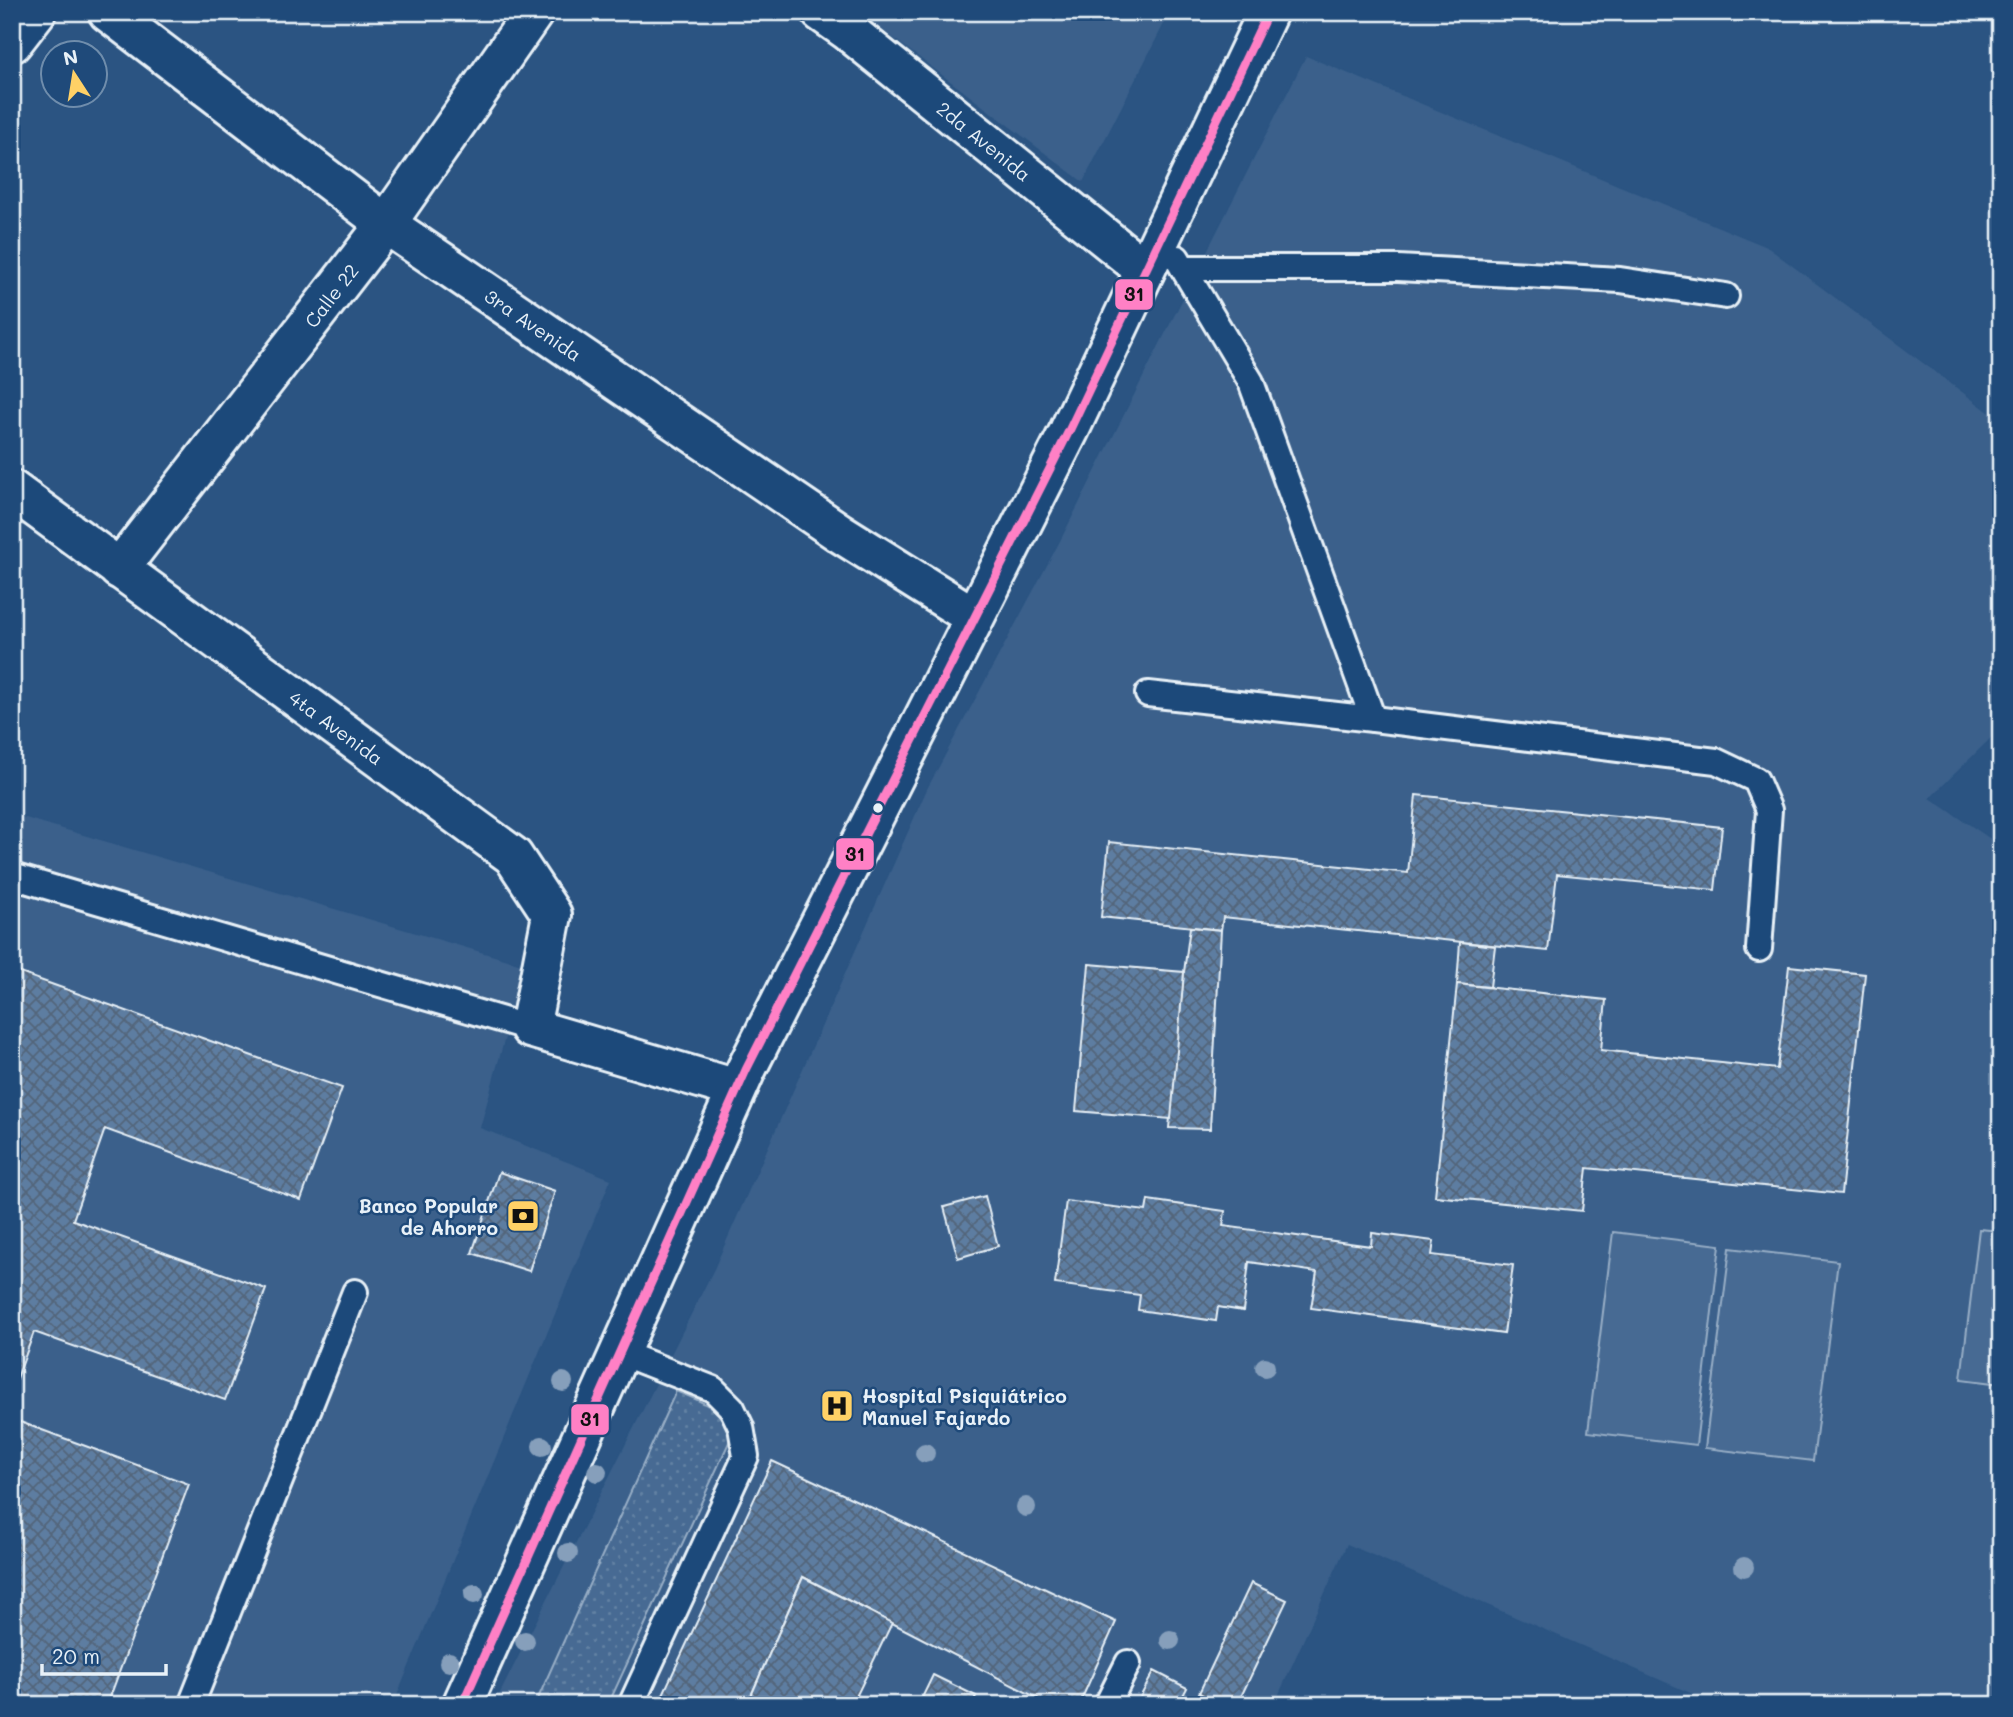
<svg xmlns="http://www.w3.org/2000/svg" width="2013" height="1717" font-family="Mali,sans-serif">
  <defs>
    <pattern id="grass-dots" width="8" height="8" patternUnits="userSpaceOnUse" patternTransform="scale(1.75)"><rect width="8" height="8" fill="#476b93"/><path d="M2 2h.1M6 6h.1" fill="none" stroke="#6281a3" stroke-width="1.8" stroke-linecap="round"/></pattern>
    <pattern id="building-cross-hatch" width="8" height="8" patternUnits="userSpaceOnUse" patternTransform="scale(1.75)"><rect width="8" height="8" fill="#5d7da1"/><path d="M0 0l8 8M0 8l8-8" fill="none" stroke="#53657a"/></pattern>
  </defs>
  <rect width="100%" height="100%" fill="#2b5482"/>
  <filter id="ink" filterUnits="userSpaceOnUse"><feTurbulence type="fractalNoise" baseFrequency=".0143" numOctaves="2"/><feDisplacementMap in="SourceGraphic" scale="14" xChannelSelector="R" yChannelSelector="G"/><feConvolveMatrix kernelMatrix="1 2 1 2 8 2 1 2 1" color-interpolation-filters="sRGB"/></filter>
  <g filter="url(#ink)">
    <g fill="#3a608b">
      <path d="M859,12H1170L1083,182Z"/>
      <path d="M1306,56L1767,247L2001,421V728L1930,798L2001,846V1705H1718L1347,1544L1274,1705H494L714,1269L927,789L1060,541Z"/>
      <path d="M12,814L525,965L480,1128L611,1179L393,1705H12Z"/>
    </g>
    <path fill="url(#grass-dots)" stroke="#98aec6" stroke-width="2" d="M676,1391C706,1404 719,1405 731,1438L608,1705H535Z"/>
    <g fill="#476b93" stroke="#98aec6" stroke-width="2">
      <path d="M1979,1229L2001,1231V1384L1961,1379Z"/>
      <path d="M1613,1232L1720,1245L1696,1445L1588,1432Z"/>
      <path d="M1730,1248L1838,1261L1813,1461L1705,1448Z"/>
    </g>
    <g fill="url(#building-cross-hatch)" stroke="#e8f1f8" stroke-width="2">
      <path d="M1416,795L1722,827L1715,890L1557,874L1548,951L1223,917L1221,930L1101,917L1109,842L1408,873Z"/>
      <path d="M1190,927L1221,930L1210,1129L1169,1128L1184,972Z"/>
      <path d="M1460,942L1495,946L1490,987L1457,984Z"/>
      <path d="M1089,964L1184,972L1171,1119L1076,1111Z"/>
      <path d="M1789,966L1865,974L1841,1194L1587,1168L1582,1211L1435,1196L1457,984L1606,1000L1601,1050L1777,1069Z"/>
      <path d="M12,970L342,1088L301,1200L105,1129L73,1220L266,1289L225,1400L34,1332L12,1392Z"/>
      <path d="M499,1172L555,1191L529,1271L472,1253Z"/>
      <path d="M985,1196L998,1246L958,1258L944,1207Z"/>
      <path d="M1148,1200L1225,1211L1223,1226L1371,1246L1372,1233L1434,1241L1432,1255L1513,1265L1504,1334L1311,1308L1317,1272L1249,1262L1243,1311L1218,1307L1216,1321L1138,1310L1140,1295L1055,1284L1066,1201L1146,1211Z"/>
      <path d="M12,1419L189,1484L107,1705H12Z"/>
      <path d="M772,1461L1116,1622L1079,1705H1051L803,1577L747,1705H658Z"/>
      <path d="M803,1577L892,1623L852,1705H747Z"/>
      <path d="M1251,1583L1287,1600L1237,1705H1223L1199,1693Z"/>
      <path d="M1154,1671L1187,1688L1178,1705H1136Z"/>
      <path d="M933,1675L976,1696L972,1705L919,1704Z"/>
      <path d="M856,1695L877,1705H852Z"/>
    </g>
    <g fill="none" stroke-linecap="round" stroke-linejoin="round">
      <defs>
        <g id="service">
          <path d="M1177,258L1251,382L1373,719"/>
          <path d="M1183,268H1398L1620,280L1726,296"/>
          <path d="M1148,694L1373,719L1716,761L1756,780L1769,810L1759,949"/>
          <path d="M12,876L530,1028"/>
          <path d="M619,1352L713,1389L732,1408L741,1427L746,1456L631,1705"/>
          <path d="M191,1705L355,1292"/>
          <path d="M1107,1705L1128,1663"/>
        </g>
        <g id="minor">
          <path id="s1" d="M821,12L848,31L1145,270"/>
          <path d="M12,43L36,12"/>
          <path id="s2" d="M12,490L513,856L552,915L530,1028L737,1089"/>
          <path id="s3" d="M119,569L386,224L534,12"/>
        </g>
        <g id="tertiary">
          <path id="s4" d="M108,12L386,224L840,533L974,617"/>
        </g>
        <path id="secondary" d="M462,1705L746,1070L1069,431L1268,12"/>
      </defs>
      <use href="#service" stroke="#e8f1f8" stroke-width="30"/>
      <use href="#minor" stroke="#e8f1f8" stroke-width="44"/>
      <use href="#tertiary" stroke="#e8f1f8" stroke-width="44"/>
      <use href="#secondary" stroke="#e8f1f8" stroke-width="44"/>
      <use href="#service" stroke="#1f4a7a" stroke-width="24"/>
      <use href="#minor" stroke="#1f4a7a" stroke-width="38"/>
      <use href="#tertiary" stroke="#1f4a7a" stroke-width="38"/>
      <use href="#secondary" stroke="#1f4a7a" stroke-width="38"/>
      <defs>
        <path id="bus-1" d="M462,1705L746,1070L1069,431L1268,12"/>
      </defs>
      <use href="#bus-1" stroke="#1f4a7a" stroke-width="14"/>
      <use href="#bus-1" stroke="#ff80c5" stroke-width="9"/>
    </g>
    <g fill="#869fbb">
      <circle cx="1265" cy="1367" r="10"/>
      <circle cx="563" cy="1382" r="10"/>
      <circle cx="833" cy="1403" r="10"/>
      <circle cx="542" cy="1446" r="10"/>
      <circle cx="925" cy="1453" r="10"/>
      <circle cx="597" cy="1472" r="10"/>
      <circle cx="1026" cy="1507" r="10"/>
      <circle cx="568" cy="1553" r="10"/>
      <circle cx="1744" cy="1567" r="10"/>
      <circle cx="474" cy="1594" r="10"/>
      <circle cx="1170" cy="1640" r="10"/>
      <circle cx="525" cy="1641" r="10"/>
      <circle cx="449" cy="1662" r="10"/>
    </g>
  </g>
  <defs>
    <symbol id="bank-square" viewBox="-11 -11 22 22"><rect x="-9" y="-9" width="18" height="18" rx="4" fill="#ffd166" stroke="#1f4a7a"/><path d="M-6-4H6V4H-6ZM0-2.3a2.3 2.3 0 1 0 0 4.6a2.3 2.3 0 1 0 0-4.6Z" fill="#111"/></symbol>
    <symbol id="hospital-square" viewBox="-11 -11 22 22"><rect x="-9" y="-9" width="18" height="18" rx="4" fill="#ffd166" stroke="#1f4a7a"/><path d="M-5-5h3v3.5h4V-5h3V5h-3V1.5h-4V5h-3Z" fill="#111"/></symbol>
  </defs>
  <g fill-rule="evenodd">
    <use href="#bank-square" x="504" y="1197" width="38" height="38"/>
    <use href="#hospital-square" x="818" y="1387" width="38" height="38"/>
  </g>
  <circle fill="#e8f1f8" stroke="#1f4a7a" stroke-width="2.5" cx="878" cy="808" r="6"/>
  <g text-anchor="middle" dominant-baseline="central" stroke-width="5" stroke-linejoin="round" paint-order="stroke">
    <g font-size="19" fill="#e8f1f8" stroke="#1f4a7a">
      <text stroke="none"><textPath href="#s1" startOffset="208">2da Avenida</textPath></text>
      <text stroke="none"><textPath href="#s3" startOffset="346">Calle 22</textPath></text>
      <text stroke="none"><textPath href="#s4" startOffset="528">3ra Avenida</textPath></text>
      <text stroke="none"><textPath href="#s2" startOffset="402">4ta Avenida</textPath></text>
    </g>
    <g font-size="19" font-weight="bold" fill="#e8f1f8" stroke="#1f4a7a" text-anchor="end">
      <text x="498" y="1205">Banco Popular<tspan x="498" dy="22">de Ahorro</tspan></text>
      <text x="862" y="1395" text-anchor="start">Hospital Psiquiátrico<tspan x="862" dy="22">Manuel Fajardo</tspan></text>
    </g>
  </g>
  <g stroke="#1f4a7a" stroke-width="2.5">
    <rect x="1114" y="278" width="40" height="33" rx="7" fill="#ff80c5"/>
    <rect x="835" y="837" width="40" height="34" rx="7" fill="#ff80c5"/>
    <rect x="570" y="1403" width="40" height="33" rx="7" fill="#ff80c5"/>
  </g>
  <g font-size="19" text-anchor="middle" font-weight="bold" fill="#111">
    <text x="1134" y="301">31</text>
    <text x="855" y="861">31</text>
    <text x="590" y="1426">31</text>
  </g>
  <rect width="2013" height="1717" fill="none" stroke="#1f4a7a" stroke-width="42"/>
  <rect x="21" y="21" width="1971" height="1675" fill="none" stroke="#e8f1f8" stroke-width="2.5" filter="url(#ink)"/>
  <g transform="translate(74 74) rotate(348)"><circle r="33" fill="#1f4a7a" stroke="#6f8dac" stroke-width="2"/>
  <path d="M0-5L12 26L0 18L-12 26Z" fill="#ffd166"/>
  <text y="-10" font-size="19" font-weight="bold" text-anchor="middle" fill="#e8f1f8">N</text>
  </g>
  <path d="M42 1664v10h124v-10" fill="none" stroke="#e8f1f8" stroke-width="3.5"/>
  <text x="52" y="1664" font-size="21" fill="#e8f1f8" stroke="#1f4a7a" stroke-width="5" paint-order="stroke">20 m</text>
</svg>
